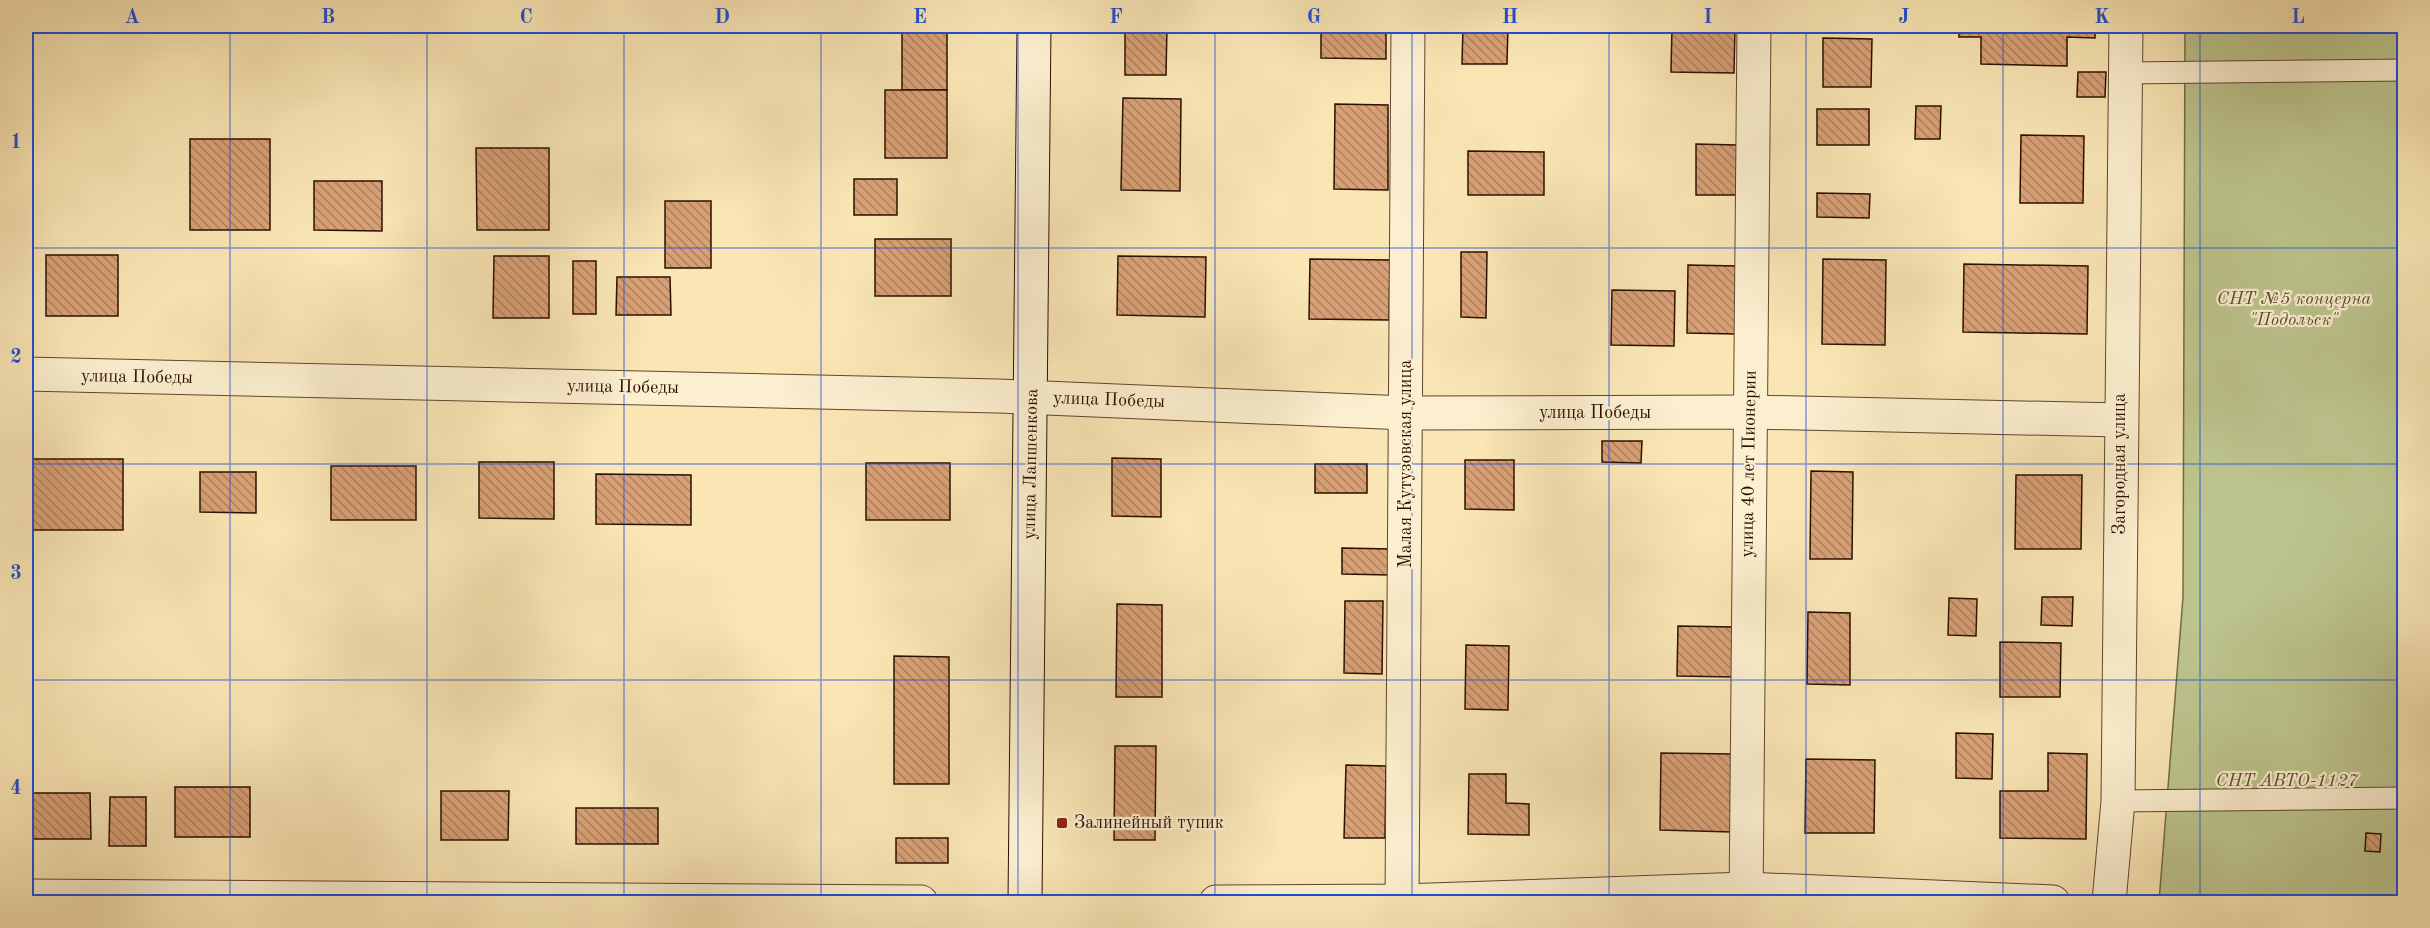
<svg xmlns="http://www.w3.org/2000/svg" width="2430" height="928" font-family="'Old Standard TT',serif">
  <defs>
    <pattern id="building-back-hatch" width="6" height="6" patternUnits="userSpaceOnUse" patternTransform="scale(1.5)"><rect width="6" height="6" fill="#d8a076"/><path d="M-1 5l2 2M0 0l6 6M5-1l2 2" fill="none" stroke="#af815e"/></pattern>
  </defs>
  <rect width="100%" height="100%" fill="#fae6b5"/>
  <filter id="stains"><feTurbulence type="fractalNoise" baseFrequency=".00333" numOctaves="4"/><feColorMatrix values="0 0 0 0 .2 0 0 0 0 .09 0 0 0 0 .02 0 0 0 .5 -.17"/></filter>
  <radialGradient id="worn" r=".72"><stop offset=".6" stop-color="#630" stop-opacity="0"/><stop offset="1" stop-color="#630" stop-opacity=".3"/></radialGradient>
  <path fill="#bdc58e" stroke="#746a47" stroke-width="1.5" d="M2185,26H2404V902H2159L2183,597Z"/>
  <g fill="url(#building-back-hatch)" stroke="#2c0f00" stroke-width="1.5">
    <rect x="902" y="26" width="45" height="64"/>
    <path d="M1125,26H1167L1166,75H1125Z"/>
    <path d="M1321,26H1386V59L1321,58Z"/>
    <path d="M1463,26H1508L1507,64H1462Z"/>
    <path d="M1672,26H1735L1734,73L1671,72Z"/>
    <path d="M1959,26H2095V38L2067,37V66L1981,64V37H1959Z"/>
    <path d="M1823,38L1872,39L1871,87H1823Z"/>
    <path d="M2078,72H2106L2105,97H2077Z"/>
    <rect x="885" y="90" width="62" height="68"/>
    <path d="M1123,98L1181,99L1180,191L1121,190Z"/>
    <path d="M1335,104L1388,105V190L1334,189Z"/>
    <path d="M1916,106H1941L1940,139H1915Z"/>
    <rect x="1817" y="109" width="52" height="36"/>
    <path d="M2021,135L2084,136L2083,203H2020Z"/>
    <rect x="190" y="139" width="80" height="91"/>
    <path d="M1696,144L1737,145L1736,195H1696Z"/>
    <path d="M476,148H549V230H477Z"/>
    <path d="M1468,151L1544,152V195H1468Z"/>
    <rect x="854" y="179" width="43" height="36"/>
    <path d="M314,181H382V231L314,230Z"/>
    <path d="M1817,193L1870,194L1869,218L1817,217Z"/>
    <rect x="665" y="201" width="46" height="67"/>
    <rect x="875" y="239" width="76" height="57"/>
    <path d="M1461,252H1487L1486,318L1461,317Z"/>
    <rect x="46" y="255" width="72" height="61"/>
    <path d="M494,256H549V318H493Z"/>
    <path d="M1118,256L1206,257L1205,317L1117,315Z"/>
    <path d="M1310,259L1390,260L1389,320L1309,319Z"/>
    <path d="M1823,259L1886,260L1885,345L1822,344Z"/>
    <rect x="573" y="261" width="23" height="53"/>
    <path d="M1964,264L2088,266L2087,334L1963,332Z"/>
    <path d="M1688,265L1737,266L1736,334L1687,333Z"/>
    <path d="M617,277H670L671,315H616Z"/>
    <path d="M1612,290L1675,291L1674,346L1611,345Z"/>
    <path d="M1602,441H1642L1641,463L1602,462Z"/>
    <path d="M1112,458L1161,459V517L1112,516Z"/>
    <path d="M32,459H123V530H33Z"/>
    <path d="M1465,460H1514V510L1465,509Z"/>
    <path d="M479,462H554V519L479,518Z"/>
    <rect x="866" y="463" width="84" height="57"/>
    <rect x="1315" y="464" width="52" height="29"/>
    <rect x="331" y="466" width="85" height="54"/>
    <path d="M1811,471L1853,472L1852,559H1810Z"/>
    <path d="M200,472H256V513L200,512Z"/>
    <path d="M596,474L691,475V525L596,524Z"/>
    <path d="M2016,475H2082L2081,549H2015Z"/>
    <path d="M1342,548L1390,549V575L1342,574Z"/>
    <path d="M2042,597H2073L2072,626L2041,625Z"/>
    <path d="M1949,598L1977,599L1976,636L1948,635Z"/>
    <path d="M1345,601H1383L1382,674L1344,673Z"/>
    <path d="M1117,604L1162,605V697H1116Z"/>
    <path d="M1808,612L1850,613V685L1807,684Z"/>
    <path d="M1678,626L1733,627V677L1677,676Z"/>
    <path d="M2000,642L2061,643L2060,697H2000Z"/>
    <path d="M1466,645L1509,646L1508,710L1465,709Z"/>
    <path d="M894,656L949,657V784H894Z"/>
    <path d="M1956,733L1993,734L1992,779L1956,778Z"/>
    <path d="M1115,746H1156L1155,840H1114Z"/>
    <path d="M1661,753L1733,754L1732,832L1660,830Z"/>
    <path d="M2048,753L2087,754L2086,839L2000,838V791H2048Z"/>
    <path d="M1806,759L1875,760L1874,833H1805Z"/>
    <path d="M1346,765L1386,766L1385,838H1344Z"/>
    <path d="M1469,774H1506V803L1529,804V835L1468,834Z"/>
    <rect x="175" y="787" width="75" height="50"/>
    <path d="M441,791H509L508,840H441Z"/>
    <path d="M26,793H90L91,839H26Z"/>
    <path d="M110,797H146V846H109Z"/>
    <rect x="576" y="808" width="82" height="36"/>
    <path d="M2366,833L2381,834L2380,852L2365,851Z"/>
    <rect x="896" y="838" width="52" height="25"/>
  </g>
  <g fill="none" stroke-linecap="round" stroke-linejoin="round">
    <defs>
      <g id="lane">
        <path d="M2125,73L2404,70"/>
        <path d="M2118,801L2404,798"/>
      </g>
      <g id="street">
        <path d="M26,374L998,396L1406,413L1750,412L2120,420"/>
        <path d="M26,896L921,902"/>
        <path d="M1216,902L1402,901L1746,889L2053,902"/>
        <path d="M1402,902L1408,26"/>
        <path d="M1746,902L1754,26"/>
        <path d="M2109,902L2118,801L2126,26"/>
      </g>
      <path id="secondary" d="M1025,902L1034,26"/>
    </defs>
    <use href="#lane" stroke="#60452d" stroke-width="23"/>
    <use href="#street" stroke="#60452d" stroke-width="35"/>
    <use href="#secondary" stroke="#2c0f00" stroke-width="35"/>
    <use href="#lane" stroke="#fcefcf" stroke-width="21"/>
    <use href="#street" stroke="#fcefcf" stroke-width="33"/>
    <use href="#secondary" stroke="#fcefcf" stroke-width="33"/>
  </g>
  <path fill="none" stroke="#1d4ed8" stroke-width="1.5" stroke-opacity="0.55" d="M230,26V902M427,26V902M624,26V902M821,26V902M1018,26V902M1215,26V902M1412,26V902M1609,26V902M1806,26V902M2003,26V902M2200,26V902M26,248H2404M26,464H2404M26,680H2404"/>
  <rect fill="#8f2418" stroke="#fcefcf" stroke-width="2" x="1056" y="817" width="12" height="12" rx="3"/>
  <g text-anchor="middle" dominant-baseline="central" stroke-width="4.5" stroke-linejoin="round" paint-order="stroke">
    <g font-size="18" font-style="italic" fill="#5f4f32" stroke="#fcefcf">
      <text x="2294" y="299">СНТ №5 концерна<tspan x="2294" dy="21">"Подольск"</tspan></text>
      <text x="2287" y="781">СНТ АВТО-1127</text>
    </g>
    <g font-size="18" fill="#2c0f00" stroke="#fcefcf">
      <text transform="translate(137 377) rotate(1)">улица Победы</text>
      <text transform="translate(623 387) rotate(1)">улица Победы</text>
      <text transform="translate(1109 400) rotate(2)">улица Победы</text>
      <text x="1595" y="413">улица Победы</text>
      <text transform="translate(1031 464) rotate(-89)">улица Лапшенкова</text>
      <text transform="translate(1406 464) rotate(-90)">Малая Кутузовская улица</text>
      <text transform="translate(1749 464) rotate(-89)">улица 40 лет Пионерии</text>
      <text transform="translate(2120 464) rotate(-90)">Загородная улица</text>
    </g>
    <g font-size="18" fill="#2c0f00" stroke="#fcefcf" text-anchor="start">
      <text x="1074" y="823">Залинейный тупик</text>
    </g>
  </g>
  <rect width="2430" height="928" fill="none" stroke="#fae6b5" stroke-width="66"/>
  <rect x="33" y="33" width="2364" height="862" fill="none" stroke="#1d4ed8" stroke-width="2"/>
  <g font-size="20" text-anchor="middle" font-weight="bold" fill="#1d4ed8">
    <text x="132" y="23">A</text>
    <text x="328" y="23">B</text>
    <text x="526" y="23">C</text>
    <text x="722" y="23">D</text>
    <text x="920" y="23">E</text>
    <text x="1116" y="23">F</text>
    <text x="1314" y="23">G</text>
    <text x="1510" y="23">H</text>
    <text x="1708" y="23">I</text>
    <text x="1904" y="23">J</text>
    <text x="2102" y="23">K</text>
    <text x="2298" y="23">L</text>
    <text x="16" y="148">1</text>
    <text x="16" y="363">2</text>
    <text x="16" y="579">3</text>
    <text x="16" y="794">4</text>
  </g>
  <rect width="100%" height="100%" filter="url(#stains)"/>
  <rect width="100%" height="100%" fill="url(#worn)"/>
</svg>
